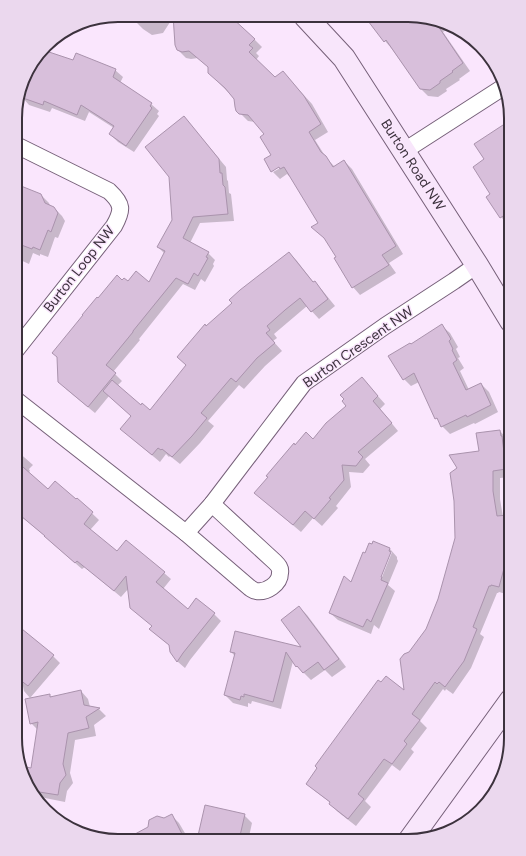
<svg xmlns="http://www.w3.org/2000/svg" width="526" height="856" font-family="Figtree,sans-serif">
  <rect width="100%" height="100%" fill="#fae6fd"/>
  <g fill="#0003" fill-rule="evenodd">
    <path d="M129,15L228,16L254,39L262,47L256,53L259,56L256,60L275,78L290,80L312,104L328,132L315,140L327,159L335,167L344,161L352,169L403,254L389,263L396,273L360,295L353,287L337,257L326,240L313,227L319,223L290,175L289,176L287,174L280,179L273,172L284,166L283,164L273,170V172L265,160L272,156L266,134L255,122L248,121L237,110L235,99L216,80L209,68L198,58L191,59L186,58L178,50L174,16L163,33L152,35L143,29L135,21L134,18Z"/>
    <path d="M365,17H428L441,24L446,30L443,32L470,71L459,79L460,80L446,89L447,91L438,97L428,96L420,88L392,49L385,41Z"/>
    <path d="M41,52L73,62L115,70L123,77L120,83L151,104L159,111L157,114L159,116L134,152L118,142L110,134L114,128L89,112L85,121L52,108L50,112L29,105L22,97L23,94L20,93L26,72Z"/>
    <path d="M184,117L190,124L226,167L227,180L228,181L229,193L231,194L234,221L200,223L190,243L208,253L215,260L213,264L214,266L205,282L201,279L195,290L183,284L139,339L140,340L113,372L122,381L117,386L141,406L150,412L187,366L206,327L289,253L297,261L314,283L322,290L335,306L319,319L307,306L274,334L277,338L273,341L282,351L265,366L244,389L239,385L208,421L214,426L200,443L180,464L170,456L169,457L166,454L160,462L129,436L132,416L109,396L95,413L66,389L98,300L123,282L149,283L165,254L158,247L173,220Z"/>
    <path d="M511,125V223L509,225L501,217L492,194L486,159L505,128Z"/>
    <path d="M16,185L41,195L49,203L50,206L54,208L62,216L65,221L58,238L55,237L48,257L40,254V256L33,253L29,264L16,258Z"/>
    <path d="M442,326L450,333L458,347L456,349L460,357L458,358L464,368L460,371L469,390L481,384L489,392L498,412L475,424L474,423L450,434L442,426L440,422L436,418L419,382L411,386L404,379L411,345Z"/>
    <path d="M369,386L385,404L380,409L398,431L365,459L370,465L363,473L349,472L351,487L336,506L338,508L322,526L313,518L301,532L263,500L295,446L314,440Z"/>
    <path d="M500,431L507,439L511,459V477L500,478V499L503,517L508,516L511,520V577L506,594L499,592L498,593H497L480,634L484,637L471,668L453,694L446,689L445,691L443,689L420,721L427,728L411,749L414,752L400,771L392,765L365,801L371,807L356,826L338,812L330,804L331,803L315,791L307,783L405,692L410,653L426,630L439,599L480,452Z"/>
    <path d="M15,445L18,448L16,450L33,465L29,469L30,471L28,473L48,490L76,500L77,499L99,520L90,530L117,553L164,573L171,579L163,589L188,610L214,614L221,621L190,660L185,668L178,662L171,651L170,646L157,635L129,588L121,597L85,567L82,569L52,543L45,536L17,513H15Z"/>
    <path d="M373,542L390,549L397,557V559L398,561L388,585L395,591L379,629L374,625L371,634L338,620L330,613L351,583L366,554L372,546ZM390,552H392L380,582L378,581Z"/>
    <path d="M299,607L307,615L346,667L332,677L325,670L311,680L297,666L293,661L281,709L252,701L251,704L248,703V707L233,703L225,695L235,656L231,652L303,649Z"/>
    <path d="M15,638L53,656L60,663L30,698L24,691L22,681L15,688Z"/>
    <path d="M81,691L88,699L90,707L99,709L106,716L94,725L96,736L75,740L70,773L73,783L67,791L65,802L40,797V799L23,777L21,767L32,769L38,730L31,723L49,695L52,698Z"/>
    <path d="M206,806L244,815L252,823L248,841L198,840Z"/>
    <path d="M172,816L179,823L189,840H132L141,832Z"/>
  </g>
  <g fill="#d8bfdb" stroke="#aa93ad">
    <path d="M173,15L230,16L255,39L249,45L253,48L249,52L275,77L283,71L304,96L321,124L309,132L321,152L326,156L333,167L344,160L396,246L382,255L389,265L352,288L334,258L336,257L324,238L311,227L318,223L284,167L280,169L279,167L271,172L264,159L271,155L260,137L264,134L248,115L239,114L236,111L235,107L234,99L225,88L208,73V67L189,51L182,52L177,50L175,45Z"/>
    <path d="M365,17H428L434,20L463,63L452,71L453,72L440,81V83L430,90L420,89L386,40L384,42Z"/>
    <path d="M43,50L73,60L76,53L116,69L113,77L152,103L150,106L152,108L126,146L109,134L114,126L81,105L77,115L44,101L43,105L20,97L23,90L21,89L26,72Z"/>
    <path d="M184,116L219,159L220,173H222L223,185L225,187L228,214L193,217L183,238L209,252L206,257L208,258L198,276L194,273L188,284L176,278L133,331V332L106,365L116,373L88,407L58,382L57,357L52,353L83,315H82L97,297L98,298L117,275L122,280L124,278L128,281L136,271L149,282L165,251L157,247L172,220L169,177L145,147Z"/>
    <path d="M511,124V211L500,218L486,197L490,194L473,167L484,159L474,144L503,125L505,128Z"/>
    <path d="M21,186L41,194L45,203L54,207L58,213L51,232L48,230L40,250L33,247L32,249L16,243V200Z"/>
    <path d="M289,252L313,282L315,281L328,299L311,312L300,298L285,310L267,326L270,330L266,333L275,343L257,358L236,382L231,378L201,413L207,418L192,436L172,457L162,449L161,450L158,448L152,455L120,429L131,416L103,391L112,380L141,405L142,403L150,410L186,365L177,357L205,324L206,326L232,303L229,300L240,290Z"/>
    <path d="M442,324L451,339L449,341L453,349L452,350L457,360L453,363L466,390L481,383L491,405L467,417L466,415L441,427L437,418L435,419L414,373L403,380L388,356L410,343L411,344Z"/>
    <path d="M362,377L378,396L373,401L392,423L358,452L363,457L356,466L342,465L344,480L329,498L331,499L314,519L305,511L293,525L254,493L268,477L266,476L294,443L295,445L306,432L313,439L326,423L346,406L342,401L344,399L340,395Z"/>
    <path d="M500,430L501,436H502L506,469L493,471V491L497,516L508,515L509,550L499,587L491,585V586H489L473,627L477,629L464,661L445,687L439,682L437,684L435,682L412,714L420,720L404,741L407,744L392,764L384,759L358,794L364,799L348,819L329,804L330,802L306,784L317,768L315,766L378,680L381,682L386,676L404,690L400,659L404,654L409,652L426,629L438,599L455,538L454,501L450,473L457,468L449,455L479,451L476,433Z"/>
    <path d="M15,460L48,489L55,481L76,499L77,498L93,512L84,524L117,551L126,540L165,572L156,582L188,609L196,598L215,613L183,653L177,662L170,652L169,645L149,629L152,626L130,608L126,576L114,591L77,561L75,563L44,536H45L15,511Z"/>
    <path d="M373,541L390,548L389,551L391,552L381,577H382L381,580L388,583L371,622L367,619L363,627L329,613L344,576L351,582L363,552L365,553L369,543L372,544Z"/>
    <path d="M299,606L339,659L324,670L318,662L303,673L297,666L296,667L286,652L273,702L244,694V697L241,696L240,700L224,695L235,653L230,652L235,631L301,647L281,620Z"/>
    <path d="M22,629L54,655L28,686L15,676V638Z"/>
    <path d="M81,690L84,705L100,708L86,717L89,728L68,733L63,764L66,775L60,783L58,795L33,791L23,777L21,766L31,768L38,722L30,724L25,699L50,694V697Z"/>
    <path d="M205,805L245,814L239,840H197Z"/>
    <path d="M172,814L185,840H124L148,827L149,820L157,816L164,818Z"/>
  </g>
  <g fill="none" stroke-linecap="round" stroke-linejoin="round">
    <defs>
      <g id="street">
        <path d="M404,151L505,86"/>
        <path d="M16,350L114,226C123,210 123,204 109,191L16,145"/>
        <path d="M15,399L186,533L212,504L304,383L385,326L454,281L477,265"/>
        <path d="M186,533L250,588C252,589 254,591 256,591C266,593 280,584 280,573C281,568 278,565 275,562L212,504"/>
      </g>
      <g id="secondary">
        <path d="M305,16L344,58L477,265L511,321"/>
        <path d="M409,841L511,700"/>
      </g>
    </defs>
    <use href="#street" stroke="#766079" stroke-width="18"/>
    <use href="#secondary" stroke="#766079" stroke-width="24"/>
    <use href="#street" stroke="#fff" stroke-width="16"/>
    <use href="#secondary" stroke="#f8e6fb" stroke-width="22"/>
  </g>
  <g text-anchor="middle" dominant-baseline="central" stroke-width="3" stroke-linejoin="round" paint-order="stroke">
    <g font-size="14" fill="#3c323d" stroke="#fae6fd">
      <text transform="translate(413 165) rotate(57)">Burton Road NW</text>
      <text transform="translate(79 269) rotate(-52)">Burton Loop NW</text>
      <text transform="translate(358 347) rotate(-35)">Burton Crescent NW</text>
    </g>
  </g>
  <path d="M0 0H526V856H0ZM118 22H408A96 96 0 0 1 504 118V738A96 96 0 0 1 408 834H118A96 96 0 0 1 22 738V118A96 96 0 0 1 118 22Z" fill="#ebd8ee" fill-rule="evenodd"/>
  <path fill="none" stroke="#3c323d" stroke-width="2" d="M118 22H408A96 96 0 0 1 504 118V738A96 96 0 0 1 408 834H118A96 96 0 0 1 22 738V118A96 96 0 0 1 118 22Z"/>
</svg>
